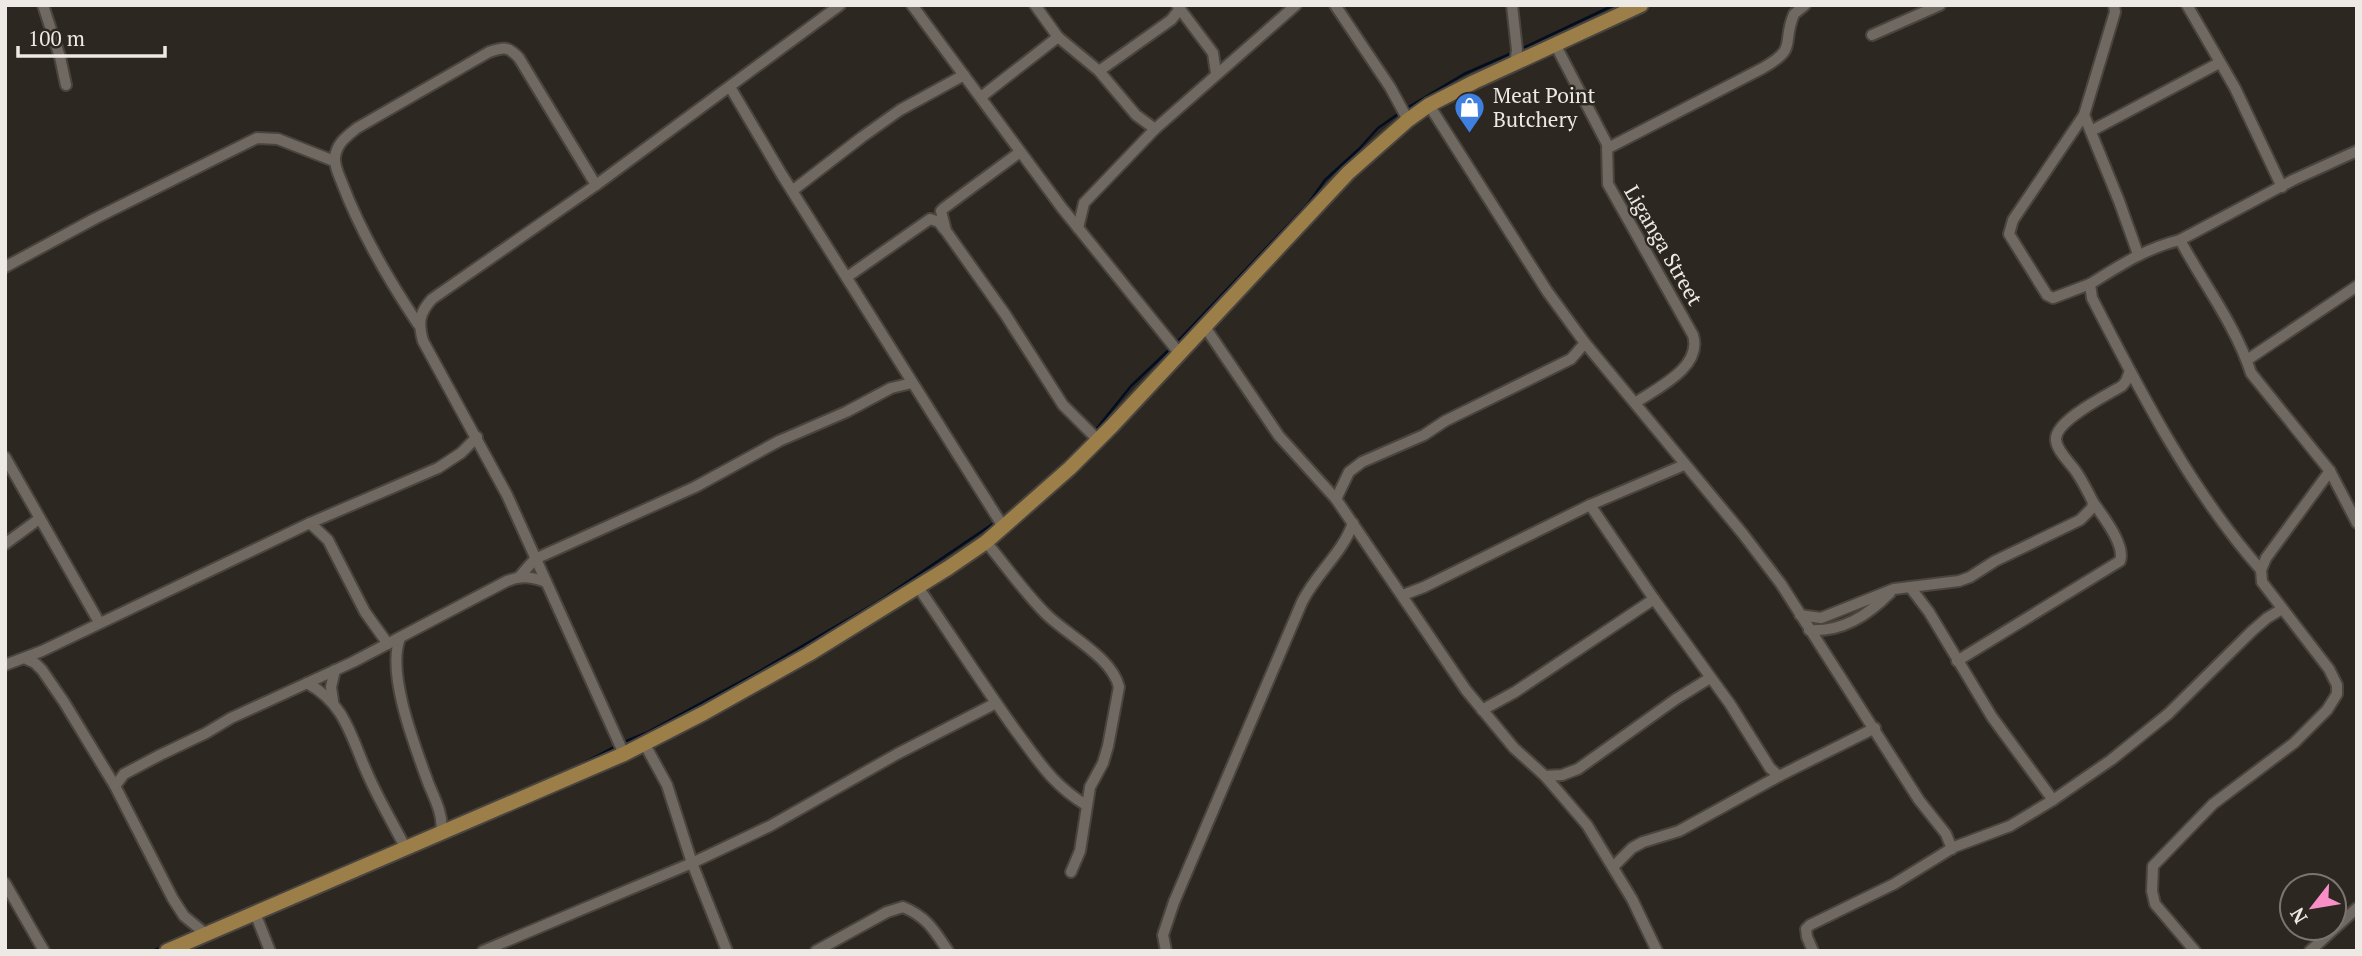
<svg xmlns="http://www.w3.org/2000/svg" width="2362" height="956" font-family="'PT Serif',serif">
  <rect width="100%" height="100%" fill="#2d2721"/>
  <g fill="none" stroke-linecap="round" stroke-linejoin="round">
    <g stroke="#020d1f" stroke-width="2.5">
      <path d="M1521,49L1614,5"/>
      <path d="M1407,108L1464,74L1512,53"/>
      <path d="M1177,342L1308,204L1325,180L1359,149L1378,128L1401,112"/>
      <path d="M1094,432L1131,386L1172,347"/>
      <path d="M624,742L646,733L760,671L879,601L997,521"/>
      <path d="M490,804L576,767L618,745"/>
      <path d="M153,951L163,946"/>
    </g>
    <defs>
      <g id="minor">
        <path d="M43,5L60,57L66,85"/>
        <path d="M912,5L1062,208L1180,354"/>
        <path d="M1035,5L1058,37L1099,71L1136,115L1155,129"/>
        <path d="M1177,5L1213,53L1216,73"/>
        <path d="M1335,5L1390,87L1408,120"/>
        <path d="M1512,5L1517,50L1515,63"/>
        <path d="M2187,5L2235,88L2282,187"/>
        <path d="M1872,35L1940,5"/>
        <path d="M1556,46L1607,144L1608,184L1693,335C1703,367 1657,388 1635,403"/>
        <path d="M1099,71L1171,20L1180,9"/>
        <path d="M730,87L782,175L999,520L1002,529"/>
        <path d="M981,97L1058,37"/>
        <path d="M1429,105L1547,291L1585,343L1743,534L1781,584L1919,800L1946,834L1952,849"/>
        <path d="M2084,115L2119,201L2138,254"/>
        <path d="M2091,131L2219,63"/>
        <path d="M1610,147L1763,68C1799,47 1781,45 1794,14L1805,5"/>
        <path d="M1020,152L944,208L941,211L946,231L1005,314L1063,405L1098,440"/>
        <path d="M792,191L862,137L900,110L964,75"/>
        <path d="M1078,228L1084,203L1155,129L1296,5"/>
        <path d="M2180,240C2203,283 2236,326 2251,373L2330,471L2357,523"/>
        <path d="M5,267L96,218L257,138L278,139L334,161"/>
        <path d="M847,277L930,219L939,222L944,229"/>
        <path d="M2090,284L2053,298L2047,295L2009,234L2013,220L2084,115L2115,12L2114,5"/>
        <path d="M418,324C388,279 361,233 342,183C339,175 334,166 335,157C337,143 346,137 357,128L489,52C504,47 508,46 519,58L596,185"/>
        <path d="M1205,327L1279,436L1336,499L1466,690L1514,748L1545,776L1587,825L1632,899L1657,951"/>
        <path d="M2247,360L2357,286"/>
        <path d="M5,457L99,622"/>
        <path d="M1336,499L1349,472L1362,462L1424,435L1445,421L1571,359L1585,343"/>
        <path d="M1590,505L1654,599L1730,704L1770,768L1779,776"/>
        <path d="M310,523L328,540L365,612L388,644"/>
        <path d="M986,542C1006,566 1024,592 1046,614C1067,635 1112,657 1119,687L1108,746L1103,763L1090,787L1080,851L1071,872"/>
        <path d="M5,544L39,519"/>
        <path d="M2261,570C2191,491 2140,391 2092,298L2090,284C2119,266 2146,248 2180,240L2293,180L2357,151"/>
        <path d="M520,576L535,559L695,487L779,441L846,412L891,388L912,383"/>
        <path d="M918,587C951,635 982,684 1016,731C1039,762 1053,785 1086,805"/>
        <path d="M1910,587L1929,612L1992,717L2053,800"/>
        <path d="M1403,595L1424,587L1590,505L1684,465"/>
        <path d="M1800,615L1821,618L1894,589L1959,581L1970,577L1995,561L2080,520L2092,508L2093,502C2088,492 2083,482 2077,473C2071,463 2057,452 2056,440C2054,421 2107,395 2122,386L2126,381L2130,371"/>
        <path d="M1809,630C1842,632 1867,616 1890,593"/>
        <path d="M400,638C386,674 416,749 429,785C435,799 444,817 441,832"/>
        <path d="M24,658L35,663L42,670L64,702L115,786L173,899L184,916L201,930L204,935"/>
        <path d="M1957,661L2120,561C2126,545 2102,515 2093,502"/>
        <path d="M5,665L42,651L310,523L438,468L461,453L477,437"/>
        <path d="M307,683C346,704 351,738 368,775C378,798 391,820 403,843L401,851"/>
        <path d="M333,701L331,687L335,670"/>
        <path d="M1482,710L1515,692L1654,599"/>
        <path d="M644,743L667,785L692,863L727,951"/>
        <path d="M624,754L507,495L423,341C418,323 419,313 432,299L596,185L840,5"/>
        <path d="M1545,776L1562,775L1578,769L1676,699L1710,678"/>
        <path d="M115,786L124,774L160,755L206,733L231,718L353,662L507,581C522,575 532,577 546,582"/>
        <path d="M1614,866L1632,848L1643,842L1679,831L1779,776L1875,728"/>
        <path d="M5,883L44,951"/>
        <path d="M255,913L270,951"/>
        <path d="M483,951L692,863L770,826L897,754L996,703"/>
        <path d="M816,951L887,912L903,907C927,917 934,930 948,951"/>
        <path d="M1166,951L1163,935L1174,902L1302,602C1317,572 1342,554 1353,523"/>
        <path d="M1813,951L1807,937L1806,929L1810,925L1894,884L1954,847L2010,826L2053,800L2111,760L2168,714L2252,631L2267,618L2282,609"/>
        <path d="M2195,951L2155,904L2152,891L2153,866L2213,804L2294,743L2327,710L2337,694V685L2329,669L2262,582L2261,570L2266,558L2330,471"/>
        <path d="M2310,951L2357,908"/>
      </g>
      <path id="major" d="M167,951L624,754L704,713L809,654L948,568L986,542L1070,468L1112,426L1348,173L1408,120L1429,105L1474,82L1641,5"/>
    </defs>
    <use href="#minor" stroke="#49443e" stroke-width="14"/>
    <use href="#major" stroke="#49443e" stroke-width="18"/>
    <use href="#minor" stroke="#706961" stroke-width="10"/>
    <use href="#major" stroke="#9c7e49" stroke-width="14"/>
  </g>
  <defs>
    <symbol id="shop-pin" viewBox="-11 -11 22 30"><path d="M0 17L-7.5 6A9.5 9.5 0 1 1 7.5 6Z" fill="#3f7fe0" stroke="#2d2721"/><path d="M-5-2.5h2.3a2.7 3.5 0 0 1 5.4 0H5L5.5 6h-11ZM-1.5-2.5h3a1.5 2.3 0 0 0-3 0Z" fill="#fff"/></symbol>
  </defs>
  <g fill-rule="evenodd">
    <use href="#shop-pin" x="1452" y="90" width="35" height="47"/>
  </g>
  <g text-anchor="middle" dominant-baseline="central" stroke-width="5" stroke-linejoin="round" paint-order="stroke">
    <g font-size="21" fill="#ede9e4" stroke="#2d2721" text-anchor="start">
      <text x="1493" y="95">Meat Point<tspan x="1493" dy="24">Butchery</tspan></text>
    </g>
    <g font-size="21" fill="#ede9e4" stroke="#2d2721">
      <text transform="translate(1664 245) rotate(60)">Liganga Street</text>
    </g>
  </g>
  <rect width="2362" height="956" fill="none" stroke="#ede9e4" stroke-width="14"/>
  <g transform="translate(2313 907) rotate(239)"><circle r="33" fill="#2d2721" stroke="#7a756f" stroke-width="2"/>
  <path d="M0-5L12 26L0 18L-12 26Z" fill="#fa8fc7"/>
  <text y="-10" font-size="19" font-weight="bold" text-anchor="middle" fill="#ede9e4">N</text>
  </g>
  <path d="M18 46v10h147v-10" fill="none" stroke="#ede9e4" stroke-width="3.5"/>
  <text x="28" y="46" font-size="21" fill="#ede9e4" stroke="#2d2721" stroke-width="5" paint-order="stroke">100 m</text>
</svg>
